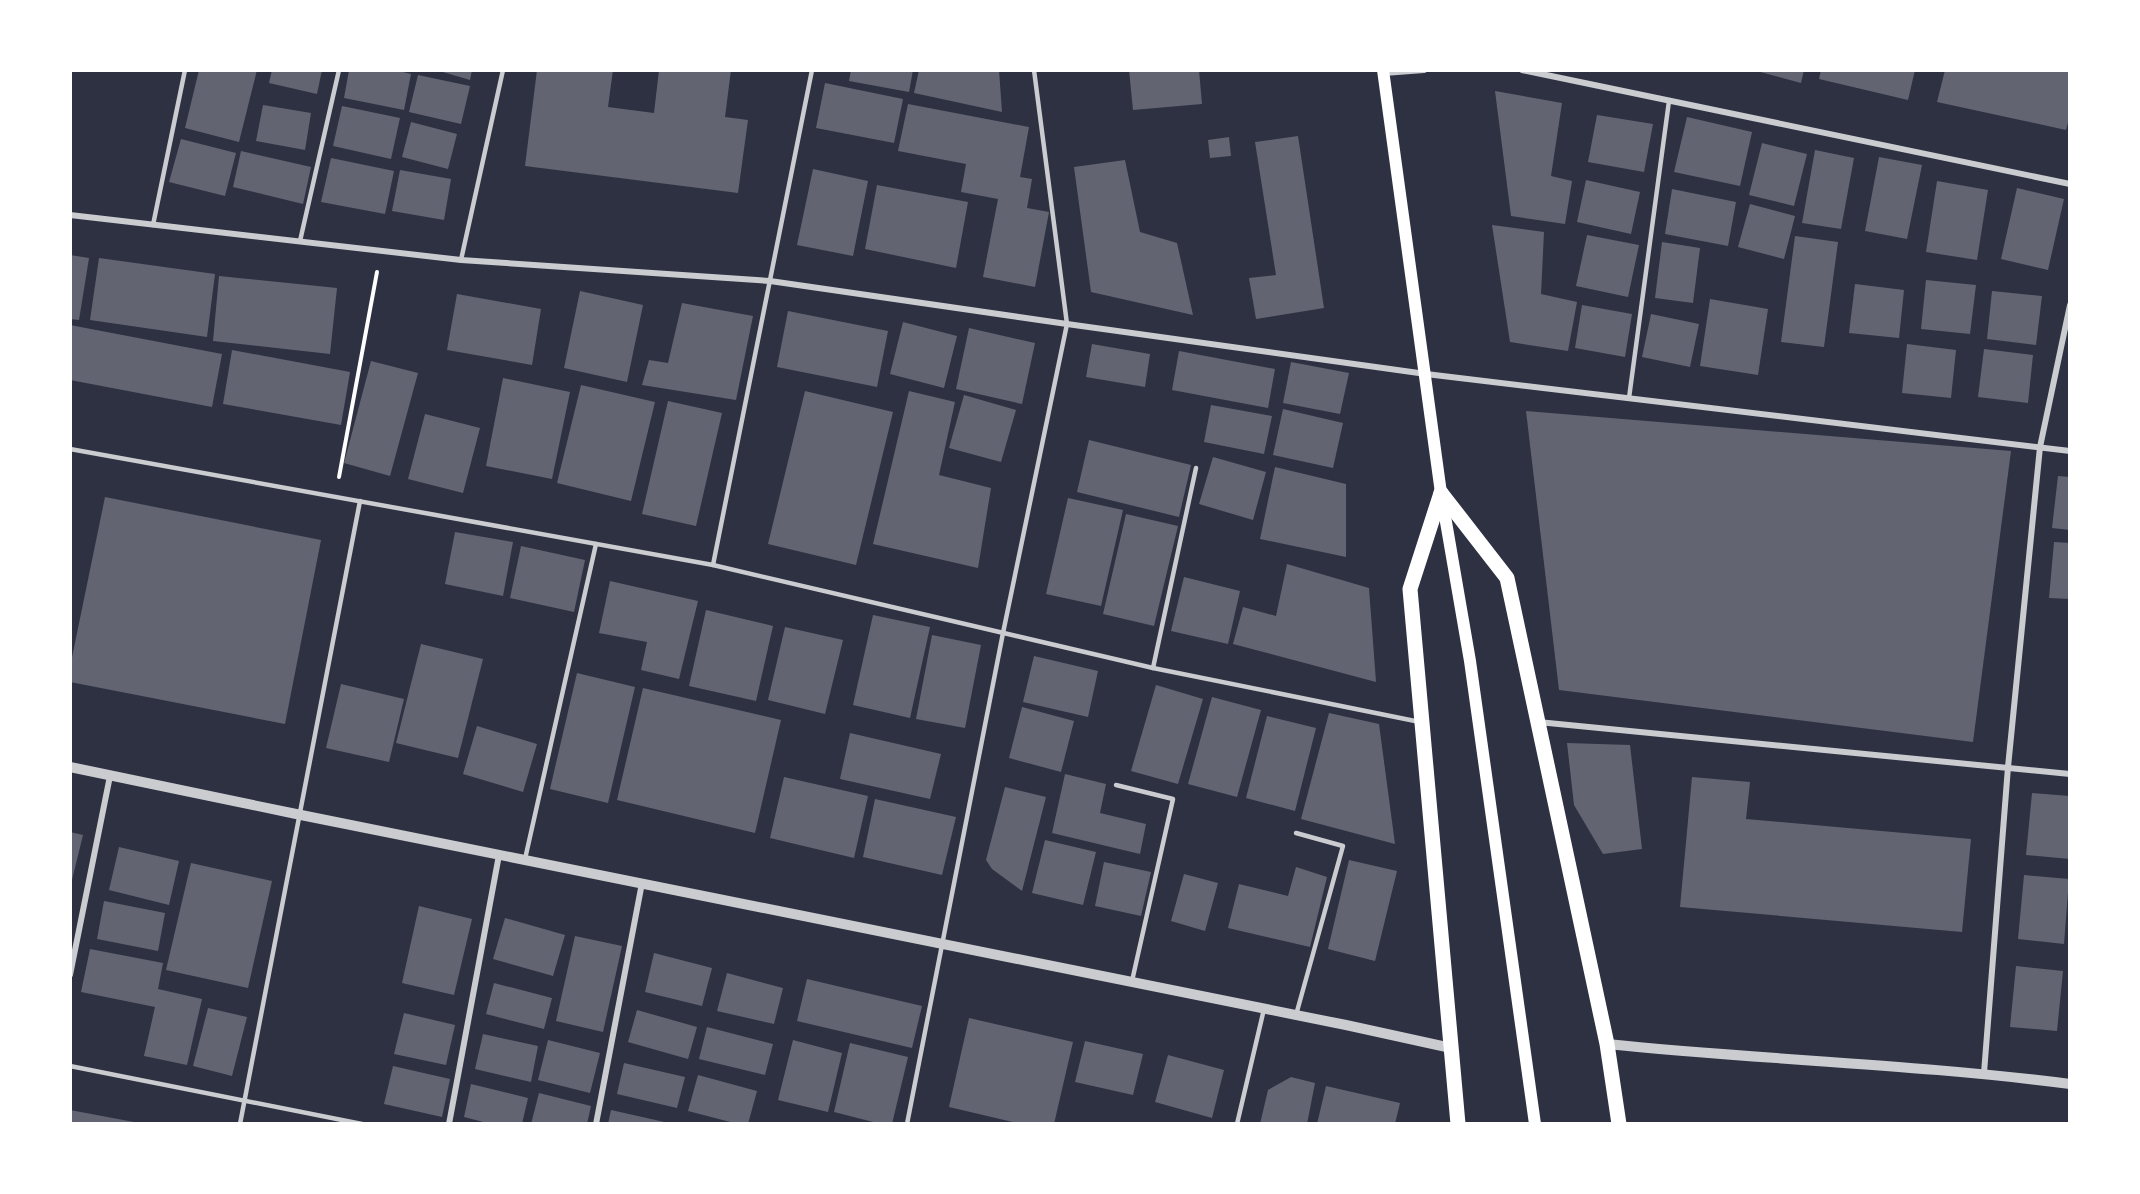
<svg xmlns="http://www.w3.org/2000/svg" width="2140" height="1194" font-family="Ubuntu,sans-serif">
  <rect width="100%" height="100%" fill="#2d3142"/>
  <g fill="#626471">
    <path d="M199,70H257L239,142L185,128Z"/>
    <path d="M272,70H322L317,94L269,83Z"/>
    <path d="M349,70H395L411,74L404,110L344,98Z"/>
    <path d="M436,70H472L470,80Z"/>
    <path d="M537,70H613L608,107L654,113L659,70H731L725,117L748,120L738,193L525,166Z"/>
    <path d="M851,70H913L909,92L849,81Z"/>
    <path d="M919,70H999L1002,112L914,93Z"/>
    <path d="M1129,70H1199L1202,104L1133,110Z"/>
    <path d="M1753,70H1804L1801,83Z"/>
    <path d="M1821,70H1915L1908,100L1819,79Z"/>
    <path d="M1945,70H2070V115L2066,130L1937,102Z"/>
    <path d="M418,75L470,86L461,124L409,112Z"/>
    <path d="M825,83L903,99L894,143L816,128Z"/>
    <path d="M1495,91L1562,103L1551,176L1572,181L1565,224L1511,216Z"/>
    <path d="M908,104L1029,127L1020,177L1032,179L1027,208L1049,212L1035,287L983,277L998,199L961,192L966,164L898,151Z"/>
    <path d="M263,105L311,113L305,150L256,141Z"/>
    <path d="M342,106L400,118L391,159L333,146Z"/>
    <path d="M1597,115L1653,124L1644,172L1588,162Z"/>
    <path d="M1687,117L1752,132L1740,186L1674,172Z"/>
    <path d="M411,122L457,134L448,169L402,157Z"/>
    <path d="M1298,136L1324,308L1256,319L1249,278L1276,275L1255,142Z"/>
    <path d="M1229,137L1231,156L1210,158L1208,140Z"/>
    <path d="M181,139L236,153L225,196L169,182Z"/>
    <path d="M1762,143L1807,154L1794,206L1749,195Z"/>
    <path d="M1815,150L1854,158L1841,229L1802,223Z"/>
    <path d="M241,151L311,167L303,204L233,187Z"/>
    <path d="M1879,157L1922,165L1907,239L1865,231Z"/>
    <path d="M331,158L394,171L385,214L321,202Z"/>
    <path d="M1125,160L1140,232L1177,243L1193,315L1091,292L1074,167Z"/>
    <path d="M813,169L868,181L853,256L797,245Z"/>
    <path d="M400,170L451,179L444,220L392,211Z"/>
    <path d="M1586,180L1640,192L1631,234L1577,222Z"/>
    <path d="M1937,181L1988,190L1977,260L1926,252Z"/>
    <path d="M877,185L968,202L956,268L865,249Z"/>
    <path d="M2017,188L2064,199L2048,270L2001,259Z"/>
    <path d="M1672,189L1736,202L1728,246L1665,234Z"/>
    <path d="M1750,204L1795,216L1784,259L1738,247Z"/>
    <path d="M1492,225L1544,232L1541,294L1577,302L1568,351L1510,342Z"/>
    <path d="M1587,235L1639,245L1628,297L1576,286Z"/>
    <path d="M1795,236L1838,242L1824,347L1781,342Z"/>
    <path d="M1662,242L1700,248L1693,303L1655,298Z"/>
    <path d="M70,255L89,258L79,320L70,319Z"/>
    <path d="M99,258L215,274L207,337L90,320Z"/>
    <path d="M219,276L337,288L330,354L213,341Z"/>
    <path d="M1926,280L1976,285L1970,334L1921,329Z"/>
    <path d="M1855,284L1904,290L1899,338L1849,333Z"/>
    <path d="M580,291L643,305L627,382L564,368Z"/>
    <path d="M1992,291L2042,296L2036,345L1987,339Z"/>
    <path d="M457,294L541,309L532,365L447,350Z"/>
    <path d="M1710,299L1768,309L1758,375L1700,366Z"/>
    <path d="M682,303L753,316L736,400L642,385L649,360L668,363Z"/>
    <path d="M1582,305L1632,314L1625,357L1575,348Z"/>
    <path d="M788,311L888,331L877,387L777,367Z"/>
    <path d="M1651,314L1699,324L1690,367L1642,357Z"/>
    <path d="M903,322L957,336L944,388L890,374Z"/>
    <path d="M70,325L222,354L212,407L70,380Z"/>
    <path d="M969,328L1035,343L1022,404L956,389Z"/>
    <path d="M1092,344L1150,354L1145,387L1086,377Z"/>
    <path d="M1907,344L1956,350L1951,398L1902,393Z"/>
    <path d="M1984,349L2033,355L2028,403L1978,397Z"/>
    <path d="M232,350L350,372L341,425L223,404Z"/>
    <path d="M1179,351L1275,369L1268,408L1172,390Z"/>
    <path d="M371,361L418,373L390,476L344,463Z"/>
    <path d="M1291,362L1349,373L1340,414L1283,403Z"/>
    <path d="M503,378L570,392L552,479L486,466Z"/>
    <path d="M581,385L655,402L631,501L557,483Z"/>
    <path d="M805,391L893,412L856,565L768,544Z"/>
    <path d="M909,391L955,402L939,475L991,488L978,568L873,544Z"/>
    <path d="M964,395L1016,410L1001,462L949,448Z"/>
    <path d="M668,401L722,413L696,526L642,514Z"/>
    <path d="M1211,405L1272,416L1264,454L1204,442Z"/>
    <path d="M1283,409L1343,423L1333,468L1273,455Z"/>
    <path d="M1526,411L2011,451L1973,742L1559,690Z"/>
    <path d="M425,414L480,428L463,493L408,479Z"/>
    <path d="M1089,440L1191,465L1179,517L1077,492Z"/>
    <path d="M1213,457L1266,472L1253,520L1199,504Z"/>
    <path d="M1275,467L1346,484V557L1260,539Z"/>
    <path d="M2058,476L2070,477V530L2052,528Z"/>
    <path d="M105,497L321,540L285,724L70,682V667Z"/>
    <path d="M1068,498L1123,510L1101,606L1046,594Z"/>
    <path d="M1126,514L1178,526L1154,626L1103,614Z"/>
    <path d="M455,532L513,542L503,596L445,584Z"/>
    <path d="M2054,542L2070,543V599L2049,598Z"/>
    <path d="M521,546L585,560L574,612L510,598Z"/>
    <path d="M1287,564L1369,588L1376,682L1233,644L1243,607L1276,616Z"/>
    <path d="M1184,577L1240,591L1228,644L1171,631Z"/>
    <path d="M610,581L698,601L679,679L641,670L647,642L599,633Z"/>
    <path d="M706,610L773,626L756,701L689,686Z"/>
    <path d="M873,615L930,627L910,718L853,705Z"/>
    <path d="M785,627L843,640L825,714L768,700Z"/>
    <path d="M932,635L981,645L965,728L916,719Z"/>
    <path d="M421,644L483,659L458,758L396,743Z"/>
    <path d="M1034,656L1098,671L1088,717L1023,702Z"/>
    <path d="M577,673L635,687L608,803L550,789Z"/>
    <path d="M341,684L404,699L389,762L326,748Z"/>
    <path d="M1156,685L1203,699L1178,784L1131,771Z"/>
    <path d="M643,688L781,720L755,833L617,800Z"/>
    <path d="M1212,697L1261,710L1237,797L1188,784Z"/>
    <path d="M1022,707L1074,721L1061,772L1009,758Z"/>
    <path d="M1329,713L1379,724L1395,844L1301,819Z"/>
    <path d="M1267,716L1316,728L1295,811L1246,798Z"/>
    <path d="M477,726L537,744L523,792L463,774Z"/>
    <path d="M850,733L941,754L930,799L840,779Z"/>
    <path d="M1567,743L1630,745L1642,849L1603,854L1574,805Z"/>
    <path d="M1065,774L1106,784L1100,813L1146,824L1140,854L1052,833Z"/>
    <path d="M784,777L868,796L854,858L770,838Z"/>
    <path d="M1692,777L1750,782L1746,819L1971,839L1962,932L1680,907Z"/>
    <path d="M1005,787L1046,797L1022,891L992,869L986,860Z"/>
    <path d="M2032,793L2070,796V859L2026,855Z"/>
    <path d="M875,799L956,817L942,875L863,857Z"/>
    <path d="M70,832L83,835L71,884H70Z"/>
    <path d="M1045,840L1096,852L1083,905L1032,893Z"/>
    <path d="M119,847L179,861L169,905L109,890Z"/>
    <path d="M1349,860L1397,871L1375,961L1328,949Z"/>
    <path d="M1104,862L1151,872L1141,916L1095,906Z"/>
    <path d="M191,863L272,881L248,988L166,970Z"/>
    <path d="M1296,867L1327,877L1310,947L1228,928L1239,884L1288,896Z"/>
    <path d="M1184,874L1218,883L1205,931L1171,921Z"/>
    <path d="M2024,875L2069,879L2064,944L2018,939Z"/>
    <path d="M104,901L165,913L158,951L97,939Z"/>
    <path d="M419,906L472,919L454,995L402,983Z"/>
    <path d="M505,918L565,935L553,976L493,959Z"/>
    <path d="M575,936L622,946L603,1032L556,1021Z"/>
    <path d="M90,949L163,963L158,989L202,999L187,1065L144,1056L155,1007L81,992Z"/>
    <path d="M654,953L712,968L702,1006L645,992Z"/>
    <path d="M2016,966L2063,971L2057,1031L2010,1027Z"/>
    <path d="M727,973L783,988L774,1024L717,1011Z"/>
    <path d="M807,979L922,1006L912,1048L797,1021Z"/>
    <path d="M494,983L552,998L544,1029L486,1014Z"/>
    <path d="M208,1008L247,1017L232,1076L193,1066Z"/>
    <path d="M637,1010L697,1027L688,1059L628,1042Z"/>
    <path d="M404,1013L455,1025L446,1065L394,1054Z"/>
    <path d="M969,1018L1073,1042L1054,1124H1021L949,1107Z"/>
    <path d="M707,1027L773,1044L765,1075L699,1059Z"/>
    <path d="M483,1034L538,1046L531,1082L475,1069Z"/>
    <path d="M548,1040L600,1053L590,1093L538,1080Z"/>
    <path d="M793,1040L842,1053L828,1112L778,1100Z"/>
    <path d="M1085,1041L1143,1054L1133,1095L1075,1082Z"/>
    <path d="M850,1043L908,1057L892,1124H881L834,1112Z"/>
    <path d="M1168,1055L1224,1070L1212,1118L1155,1102Z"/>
    <path d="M624,1063L685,1077L677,1108L617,1094Z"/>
    <path d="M393,1066L450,1079L442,1117L384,1104Z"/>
    <path d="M698,1075L757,1091L748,1124H738L688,1111Z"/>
    <path d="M1291,1077L1315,1083L1307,1124H1260L1268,1090Z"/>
    <path d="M471,1084L528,1098L522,1124H491L464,1117Z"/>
    <path d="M1326,1086L1400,1103L1395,1124H1317Z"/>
    <path d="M539,1093L591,1106L587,1124H531Z"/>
    <path d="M70,1110L134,1122V1124H70Z"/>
    <path d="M611,1110L669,1123L668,1124H608Z"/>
  </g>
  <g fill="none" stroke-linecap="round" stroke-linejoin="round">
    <path stroke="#fff" stroke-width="4" d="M339,477L377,272"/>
    <g stroke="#caccd0" stroke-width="4.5">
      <path d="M153,225L185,70"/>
      <path d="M300,241L339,70"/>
      <path d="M461,260L503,70"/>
      <path d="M1629,398L1669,101"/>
      <path d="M70,449L713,565L1153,668L1420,722"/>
      <path d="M713,565L812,70"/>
      <path d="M1153,668L1196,468"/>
      <path d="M1116,785L1173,799L1132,981"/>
      <path d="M1296,833L1343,846L1296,1015"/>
      <path d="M525,859L596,544"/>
      <path d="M70,1066L362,1124"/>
      <path d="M240,1124L360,501"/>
      <path d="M907,1124L1003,633L1067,324L1034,70"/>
      <path d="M1237,1124L1264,1009"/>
    </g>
    <g stroke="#caccd0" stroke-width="6">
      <path d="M1522,70L2070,184"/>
      <path d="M1384,73L1424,70"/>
      <path d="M70,215L461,260L770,281L1067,324L1426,374L2070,451"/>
      <path d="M1538,722L2070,774"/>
      <path d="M70,975L110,776"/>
      <path d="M1984,1073L2008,767L2040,447L2070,305"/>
      <path d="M449,1124L499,855"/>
      <path d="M596,1124L642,883"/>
    </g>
    <g stroke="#caccd0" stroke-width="10">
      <path d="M70,767L301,815L1346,1025L1451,1048"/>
      <path d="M1607,1044C1761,1060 1916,1064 2070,1084"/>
    </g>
    <path stroke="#fff" stroke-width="12" d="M1383,70L1441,493L1470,661L1535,1124"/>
    <g stroke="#fff" stroke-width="15">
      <path d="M1441,493L1507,578L1607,1044L1619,1124"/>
      <path d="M1441,493L1410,589L1458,1124"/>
    </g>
  </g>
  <rect width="2140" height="1194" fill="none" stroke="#ffffff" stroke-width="144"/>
</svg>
